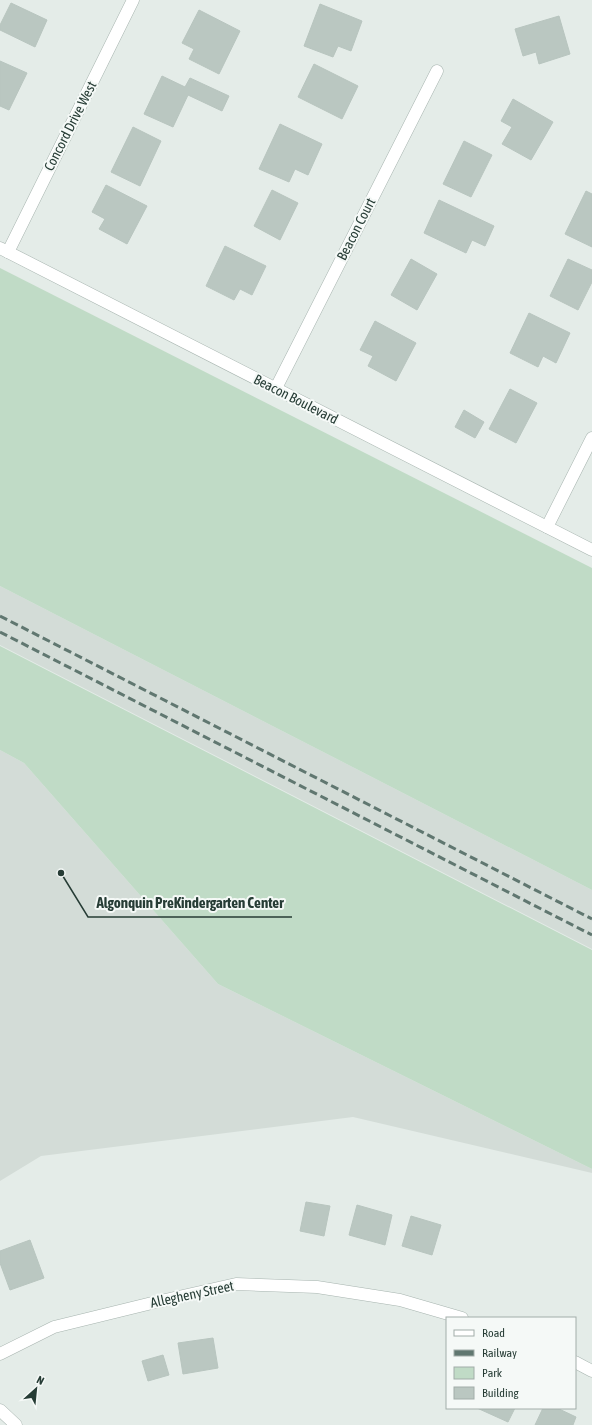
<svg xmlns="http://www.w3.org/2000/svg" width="592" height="1425" font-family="'Asap Condensed',sans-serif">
  <rect width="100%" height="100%" fill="#e4ece8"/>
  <g fill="#d3dcd7">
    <path d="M0,586L592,890V949L0,645Z"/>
    <path d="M0,750L24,763L218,984L592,1169V1173L353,1117L41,1156L0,1181Z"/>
  </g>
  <g fill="#c0dbc6">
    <path d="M0,268L592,568V890L0,586Z"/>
    <path d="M0,646L592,950V1169L218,984L24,763L0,750Z"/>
  </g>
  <g fill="#bac7c1" stroke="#b8c5bf">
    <path d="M11,3L47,20L35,47L0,30V25Z"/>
    <path d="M320,4L362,21L351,51L338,46L333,57L304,46Z"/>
    <path d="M199,10L240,31L219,74L189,59L194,49L182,43Z"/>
    <path d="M559,16L570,54L539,64L536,52L523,56L515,29Z"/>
    <path d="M0,61L27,73L9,110L0,106Z"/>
    <path d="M314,64L358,86L342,119L298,97Z"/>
    <path d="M162,76L185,87L190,78L229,96L222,111L188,95L173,127L144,114Z"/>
    <path d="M513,99L553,122L531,160L502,144L512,127L501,121Z"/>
    <path d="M280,124L322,144L308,175L295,169L289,182L259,169Z"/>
    <path d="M133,127L161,141L140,186L111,172Z"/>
    <path d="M464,141L492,155L471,197L443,184Z"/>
    <path d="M106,185L147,206L127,244L99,229L105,219L92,212Z"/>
    <path d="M272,190L298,203L280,240L254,226Z"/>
    <path d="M586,191L592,194V247L565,234Z"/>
    <path d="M439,200L494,226L485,246L472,240L466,253L424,233Z"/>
    <path d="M225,246L266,266L252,295L240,289L234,300L206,286Z"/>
    <path d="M411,259L437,274L417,310L391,295Z"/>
    <path d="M568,259L592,270V282L578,310L550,296Z"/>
    <path d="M529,313L570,333L556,363L543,356L538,367L510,353Z"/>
    <path d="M375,321L416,343L396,381L368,366L373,356L360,350Z"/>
    <path d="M510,389L537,403L516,443L489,429Z"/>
    <path d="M464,410L484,422L475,438L455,427Z"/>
    <path d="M306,1202L330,1206L324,1236L300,1231Z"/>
    <path d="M357,1205L392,1215L385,1245L349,1235Z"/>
    <path d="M411,1216L441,1225L432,1255L402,1246Z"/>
    <path d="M30,1240L44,1278L10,1290L0,1263V1251Z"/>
    <path d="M213,1338L218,1368L183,1374L178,1343Z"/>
    <path d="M163,1355L169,1375L148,1381L142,1361Z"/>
    <path d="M477,1408H515L508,1422Z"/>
    <path d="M543,1408H557L576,1417L573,1425H535Z"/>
  </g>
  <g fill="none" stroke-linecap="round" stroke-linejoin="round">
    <defs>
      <g id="minor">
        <path d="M0,248L592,550"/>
        <path d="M8,252L133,0"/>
        <path d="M276,388L437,71"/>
        <path d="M547,527L592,438"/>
        <path d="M0,1354L54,1327L152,1303L236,1284L317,1287L400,1300L462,1318"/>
        <path d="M575,1362L592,1371"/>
        <path d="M0,1410L16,1425"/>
      </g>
    </defs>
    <use href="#minor" stroke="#a7b4af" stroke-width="13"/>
    <use href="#minor" stroke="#fff" stroke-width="12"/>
    <g stroke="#607770" stroke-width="3" stroke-dasharray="8 4" stroke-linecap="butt">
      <path d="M0,616L592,919"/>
      <path d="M0,632L592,935"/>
    </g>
  </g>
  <g text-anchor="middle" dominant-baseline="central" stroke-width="4" stroke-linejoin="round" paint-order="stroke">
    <g font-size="14" fill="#263c35" stroke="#f5f9f7">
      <text transform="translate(70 126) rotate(-63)">Concord Drive West</text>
      <text transform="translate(356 229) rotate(-63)">Beacon Court</text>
      <text transform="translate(296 399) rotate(27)">Beacon Boulevard</text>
      <text transform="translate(192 1294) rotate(-12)">Allegheny Street</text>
    </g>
  </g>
  <path fill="none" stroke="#263c35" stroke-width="1.5" d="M61 873L88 917H292"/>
  <circle fill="#263c35" stroke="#f5f9f7" stroke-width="1.5" cx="61" cy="873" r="4"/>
  <g font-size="15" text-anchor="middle" font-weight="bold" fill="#263c35" stroke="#f5f9f7" stroke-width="4" stroke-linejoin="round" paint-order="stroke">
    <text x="190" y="908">Algonquin PreKindergarten Center</text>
  </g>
  <rect x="446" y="1317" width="130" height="92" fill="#f5f9f7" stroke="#a2ada9"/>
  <rect x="454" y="1330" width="20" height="6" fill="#ffffff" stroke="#a2ada9"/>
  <text x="482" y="1337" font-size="12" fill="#263c35">Road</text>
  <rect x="454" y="1350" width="20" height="6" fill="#607770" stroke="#a2ada9"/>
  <text x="482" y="1357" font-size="12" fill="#263c35">Railway</text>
  <rect x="454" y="1367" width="20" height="12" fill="#c0dbc6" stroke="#a2ada9"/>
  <text x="482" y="1377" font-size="12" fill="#263c35">Park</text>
  <rect x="454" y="1387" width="20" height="12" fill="#bac7c1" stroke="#a2ada9"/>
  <text x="482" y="1397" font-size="12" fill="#263c35">Building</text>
  <g transform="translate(36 1389) rotate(27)" stroke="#f5f9f7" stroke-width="3" paint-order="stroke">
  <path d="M0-3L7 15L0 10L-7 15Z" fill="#263c35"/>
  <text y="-6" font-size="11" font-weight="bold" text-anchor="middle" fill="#263c35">N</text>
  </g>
</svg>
